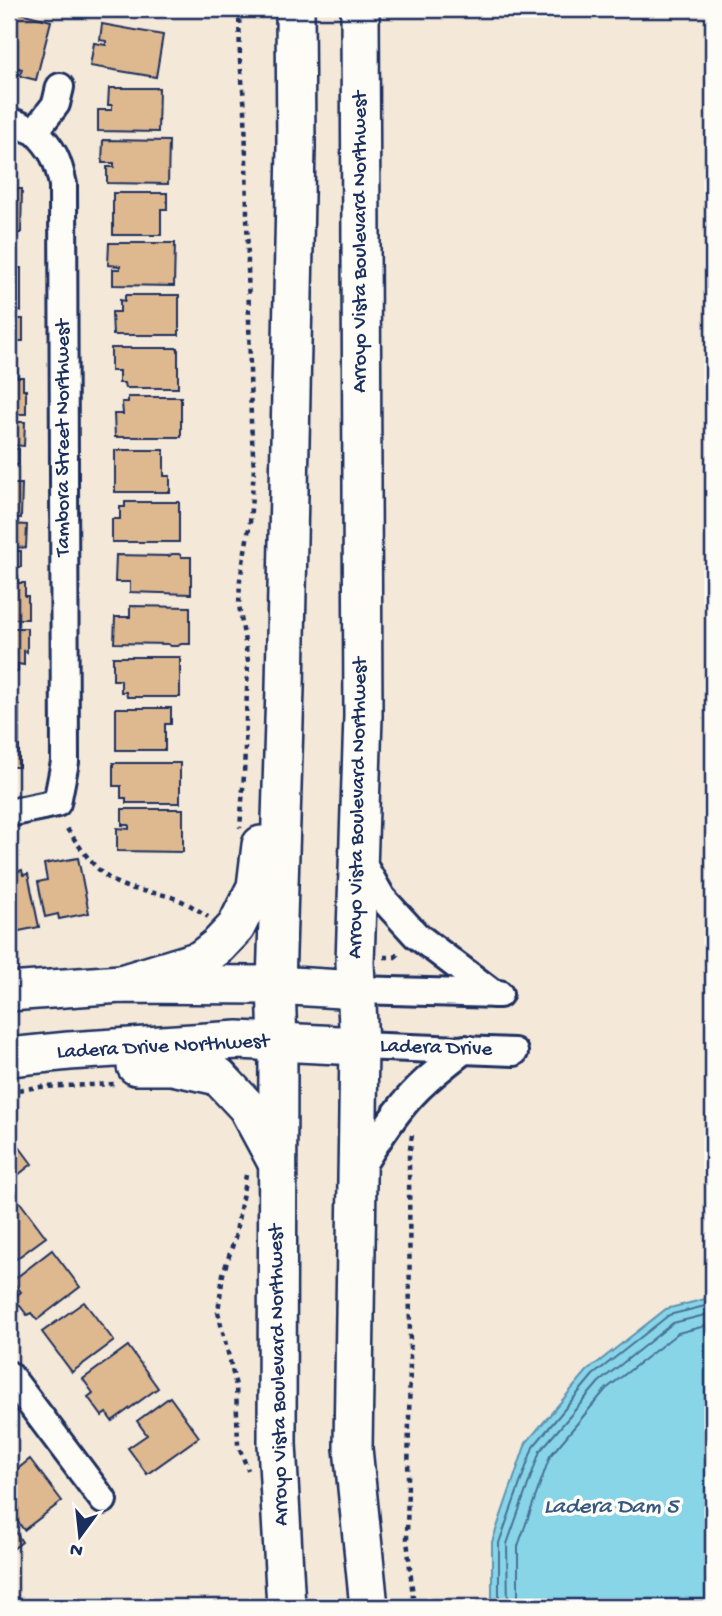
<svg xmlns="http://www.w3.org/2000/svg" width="722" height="1616" font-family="'Gochi Hand',sans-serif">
  <rect width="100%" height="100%" fill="#f4e8d8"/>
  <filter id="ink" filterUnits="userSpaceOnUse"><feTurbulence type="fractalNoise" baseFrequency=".0143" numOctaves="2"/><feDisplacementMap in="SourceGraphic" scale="14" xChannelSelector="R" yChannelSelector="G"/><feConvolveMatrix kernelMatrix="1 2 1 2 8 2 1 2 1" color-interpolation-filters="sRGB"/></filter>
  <g filter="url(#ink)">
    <path fill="#89d5e8" stroke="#5d93b1" stroke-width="2" d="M713,1297V1607H492V1542L526,1443L587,1371L666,1309Z"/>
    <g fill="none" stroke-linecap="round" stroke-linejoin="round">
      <g stroke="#477195" stroke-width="2">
        <path d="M499,1607V1543L533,1447L593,1375L669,1315L713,1304"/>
        <path d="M508,1607L507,1544L540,1451L599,1382L673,1323L713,1313"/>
        <path d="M518,1607V1546L550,1456L606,1389L678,1333L713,1324"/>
      </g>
    </g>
    <g fill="#deb98f" stroke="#1b2f5e" stroke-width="2">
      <path d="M9,10L51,21L36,80L20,76L22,69L19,68L16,80L9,78Z"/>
      <path d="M102,24L163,35L156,77L90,66L94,43L106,45V41L100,40Z"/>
      <path d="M109,88H159L158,132L98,131V110H112V105H108Z"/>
      <path d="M103,140L169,141L168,184L107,183V167H114V163H102Z"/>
      <path d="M9,189H22L21,233H9Z"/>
      <path d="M113,193H167V209H161V235H113Z"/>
      <path d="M109,243H175L174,286L113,285V269H120V266L108,265Z"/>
      <rect x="9" y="268" width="12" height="43"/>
      <path d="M125,295H179V335H113L112,312H120V300L125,301Z"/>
      <path d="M9,319H23V341H9V346H13V363H9Z"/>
      <path d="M111,348H178V388H125L124,383H119V371H111Z"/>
      <path d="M9,370H17V377H23V390H26V414H9Z"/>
      <path d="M128,397H181V437H115L114,414H123L122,402H128Z"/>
      <path d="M9,422H25L24,446L13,445L12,449H19V465H9Z"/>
      <path d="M115,450H164V476H170V492H115Z"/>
      <path d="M9,484H22L21,518H9Z"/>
      <path d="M125,502H179V542H112V519H120V507H125Z"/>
      <path d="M9,524L27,525L26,548L15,547L14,551H21V567H9Z"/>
      <path d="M172,554H179L182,557H191V594L130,592V582H115L116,555L169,556Z"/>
      <path d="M9,576H18V583H25V596H28V619H9Z"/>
      <path d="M130,606L190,607V644H181L178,646H171L168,644L114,643L115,617H130Z"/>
      <path d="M9,628H27V652L24,651V665L18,664V672H9Z"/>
      <path d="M113,657H180V697H127L126,692H121V680H113Z"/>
      <rect x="9" y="706" width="10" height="61"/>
      <path d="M116,708H171V724H165V750H116Z"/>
      <path d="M113,763H180V803H126V798H121V786H113Z"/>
      <path d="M122,809H183V852L117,851V828L129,829V825H122Z"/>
      <path d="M78,858L89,913L59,919L58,914L45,917L38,882L47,880L44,864Z"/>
      <path d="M9,865L11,873L22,870L23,875L28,874L39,927L9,933Z"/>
      <path d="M9,1133L32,1164L9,1182Z"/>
      <path d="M16,1197L46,1237L9,1264V1202Z"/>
      <path d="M52,1250L80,1287L37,1320L31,1313L27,1315L14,1298L21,1292L12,1281Z"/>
      <path d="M84,1302L114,1341L72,1372L42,1332Z"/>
      <path d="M128,1346L158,1388L112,1421L106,1413L102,1416L88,1397L93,1393L83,1379Z"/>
      <path d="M170,1397L199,1437L147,1474L128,1448L147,1435L137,1421Z"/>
      <path d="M30,1459L62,1501L24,1530L9,1510V1476Z"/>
      <path d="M9,1522L22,1542L9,1552Z"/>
    </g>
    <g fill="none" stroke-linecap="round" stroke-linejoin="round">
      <defs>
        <g id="street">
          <path d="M9,121L35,131"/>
          <path d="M9,813L57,803L65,762L63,185C58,160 53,149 35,131L56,104L60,87"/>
          <path d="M358,856L382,898L416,935L494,994"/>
          <path d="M357,990L499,994"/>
          <path d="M359,1046L514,1052"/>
          <path d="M357,1172C371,1151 384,1129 400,1109C418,1085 441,1068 465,1049"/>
          <path d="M9,1375L103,1500"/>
        </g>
        <g id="secondary">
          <path d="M360,9L363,716L355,963L359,1046L353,1448L369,1607"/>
          <path d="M121,984L200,960L218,946L236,927L256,887L261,845"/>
          <path d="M9,992L121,984L276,985L357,990"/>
          <path d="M9,1057L69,1051L238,1040L359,1046"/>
          <path d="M136,1066H172L218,1076L247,1107L275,1159"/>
          <path d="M286,1607L277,1444L278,1043L276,985L285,688L296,147L295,9"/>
        </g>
      </defs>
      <use href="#street" stroke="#1b2f5e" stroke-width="32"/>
      <use href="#secondary" stroke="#1b2f5e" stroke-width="42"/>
      <g stroke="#1b2f5e" stroke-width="4.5" stroke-dasharray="5 5" stroke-linecap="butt">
        <path d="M239,9L240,61L245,109L251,422L254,469L250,522L240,580L239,605L248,661L244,775L240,828"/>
        <path d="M67,829C81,848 94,870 115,882C133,892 154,891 174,898C186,902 197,909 208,917"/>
        <path d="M384,957H395L401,952"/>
        <path d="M9,1091L40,1087L116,1084"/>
        <path d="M412,1135L409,1156L410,1361L407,1539L414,1607"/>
        <path d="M246,1175L235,1238L223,1274L218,1312L236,1386L238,1445L248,1470"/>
      </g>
      <use href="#street" stroke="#fdfcf7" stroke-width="26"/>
      <use href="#secondary" stroke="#fdfcf7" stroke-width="37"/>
    </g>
  </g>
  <g text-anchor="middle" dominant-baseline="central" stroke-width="7" stroke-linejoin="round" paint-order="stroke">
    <g font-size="21" fill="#1b2f5e" stroke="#fdfcf7">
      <text transform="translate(361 242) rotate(-90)">Arroyo Vista Boulevard Northwest</text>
      <text transform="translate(64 438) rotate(-90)">Tambora Street Northwest</text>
      <text transform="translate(359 808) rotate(-89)">Arroyo Vista Boulevard Northwest</text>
      <text transform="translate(163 1048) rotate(-3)">Ladera Drive Northwest</text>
      <text transform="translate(436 1049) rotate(2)">Ladera Drive</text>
      <text transform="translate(280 1375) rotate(-91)">Arroyo Vista Boulevard Northwest</text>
    </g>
    <g font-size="23" font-style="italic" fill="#365880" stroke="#fdfcf7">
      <text x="611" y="1507">Ladera Dam 5</text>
    </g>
  </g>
  <rect width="722" height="1616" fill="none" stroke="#fdfcf7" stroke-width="35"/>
  <rect x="18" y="18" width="687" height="1581" fill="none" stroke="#1b2f5e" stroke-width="2.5" filter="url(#ink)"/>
  <g transform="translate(80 1536) rotate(195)" stroke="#fdfcf7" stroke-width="5" paint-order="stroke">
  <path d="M0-5L12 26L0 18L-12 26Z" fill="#1b2f5e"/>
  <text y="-10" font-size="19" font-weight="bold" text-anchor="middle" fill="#1b2f5e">N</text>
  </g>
</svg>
